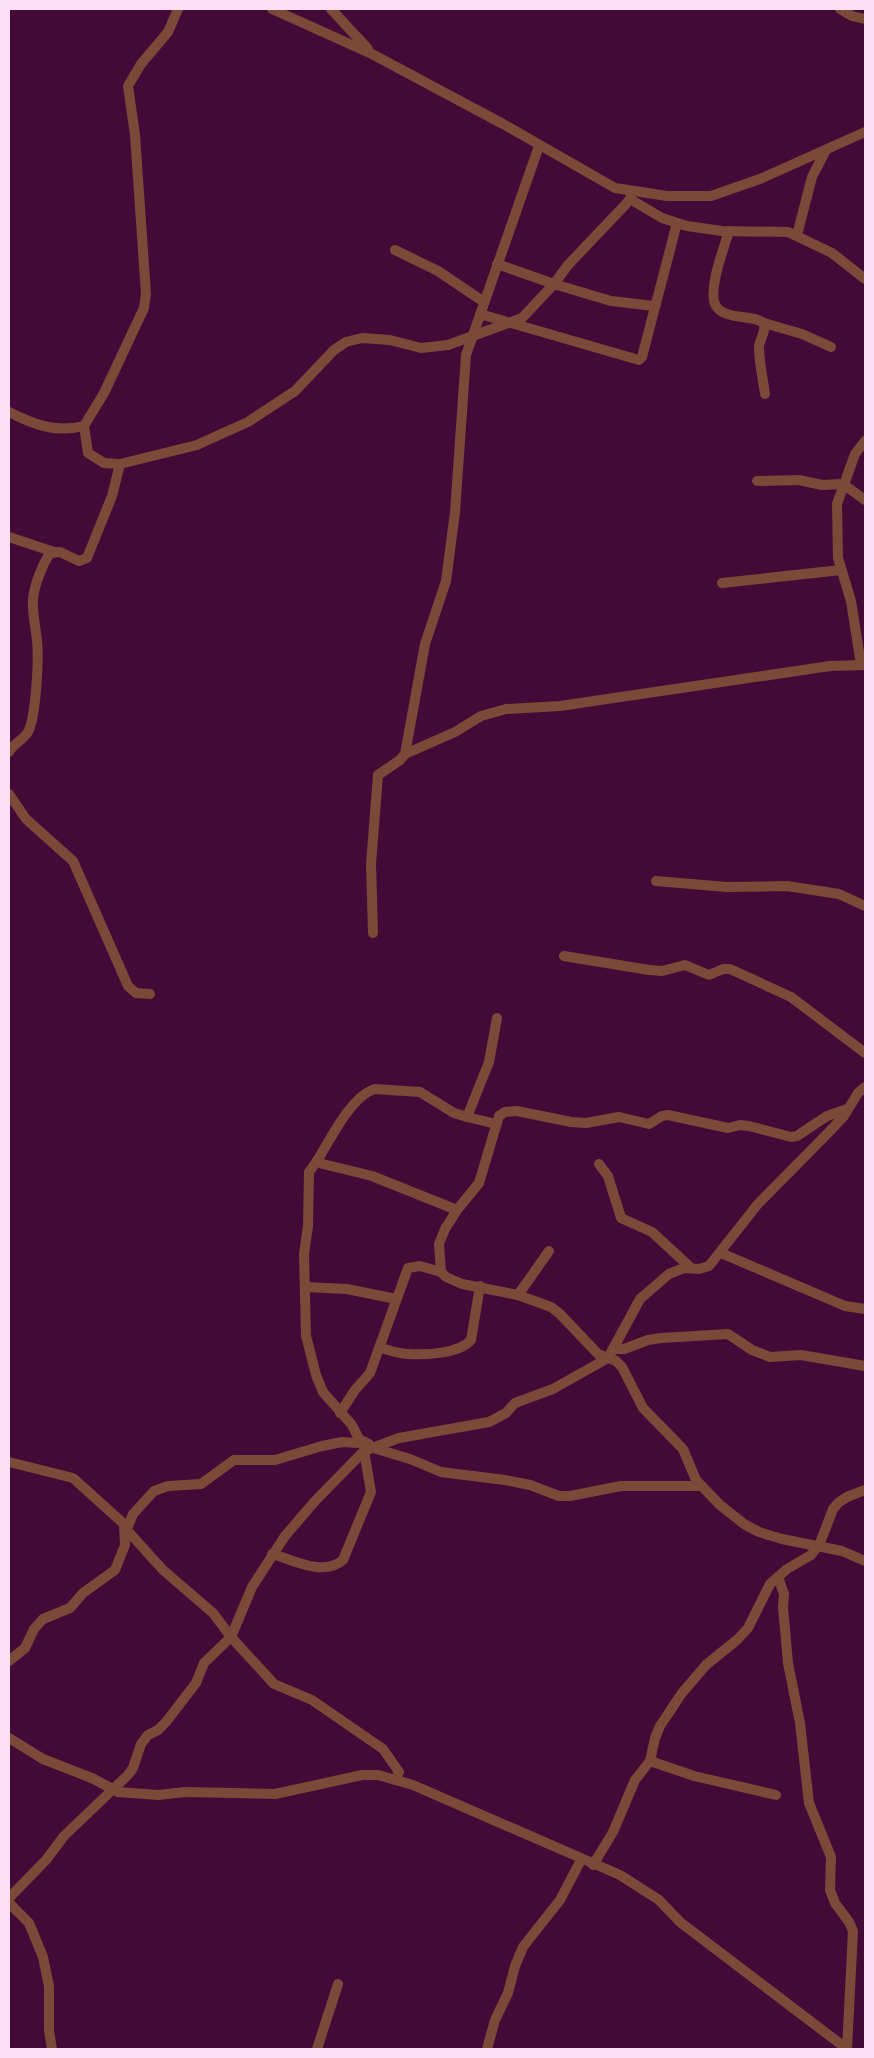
<svg xmlns="http://www.w3.org/2000/svg" width="874" height="2058" font-family="'Titillium Web',sans-serif">
  <rect width="100%" height="100%" fill="#440a37"/>
  <g fill="none" stroke-linecap="round" stroke-linejoin="round">
    <g stroke="#7c4838" stroke-width="10">
      <path d="M178,9L168,32L141,64L128,86L135,135L146,294L144,308L104,393L84,426L88,453L104,463L120,464L197,445L221,434L248,422L295,391L334,350L346,342L362,338L390,340L421,348L448,345L522,318L554,284L568,265L625,205L630,199L632,191"/>
      <path d="M272,9L372,54L503,124L615,188L667,196H711L760,179L865,132"/>
      <path d="M331,9L368,49"/>
      <path d="M840,9L852,16L865,19"/>
      <path d="M630,199L662,218L687,226L722,231L788,232L832,253L865,279"/>
      <path d="M729,231C724,248 707,291 716,306C726,322 759,313 764,325C766,331 759,341 759,347C759,362 763,379 765,394"/>
      <path d="M797,235L812,177L826,150"/>
      <path d="M395,250L438,271L484,302"/>
      <path d="M497,264L554,284L611,301L654,306"/>
      <path d="M480,314L639,360L642,357L677,223"/>
      <path d="M764,323L802,334L831,347"/>
      <path d="M9,412C34,425 57,433 84,426"/>
      <path d="M757,481L799,480L822,485L843,484L865,500"/>
      <path d="M9,537L54,552"/>
      <path d="M722,583L841,570"/>
      <path d="M861,665L851,601L838,558L837,504L855,454L865,441"/>
      <path d="M9,752C14,742 25,740 29,730C36,713 39,659 37,641C34,612 28,602 40,573C43,566 45,559 51,553L60,552L79,561L87,558L112,496L120,464"/>
      <path d="M405,754L455,732L481,716L506,709L560,706L830,666L865,665"/>
      <path d="M9,794L26,819L73,861L128,986L136,993L150,994"/>
      <path d="M656,881L727,887L787,886L839,894L865,906"/>
      <path d="M373,933L371,864L378,775L400,760L405,754L425,644L446,581L455,512L466,355L539,146"/>
      <path d="M564,956L649,970L662,971L685,965L709,975L723,969H730L791,997L865,1053"/>
      <path d="M847,1109L827,1116L797,1136L791,1137L749,1126L740,1125L728,1128L668,1115L662,1116L649,1124L619,1117L586,1123L571,1122L517,1111L505,1112L499,1116L479,1183L457,1210L445,1229L439,1244L441,1272L446,1277L462,1284L518,1295L551,1307L560,1314L598,1354L616,1361L622,1367L643,1408L683,1449L696,1480L720,1505L744,1524L759,1532L782,1539L842,1551L865,1561"/>
      <path d="M467,1117L496,1124"/>
      <path d="M317,1161L309,1172L308,1226L304,1254L306,1336L316,1375L323,1392L352,1425L359,1439"/>
      <path d="M599,1164L608,1176L621,1218L652,1232L691,1268"/>
      <path d="M457,1210L372,1176L323,1164L317,1161C330,1140 351,1096 375,1089L420,1092L454,1113L467,1117L489,1062L497,1018"/>
      <path d="M721,1253L845,1306L865,1309"/>
      <path d="M305,1287L347,1289L396,1299"/>
      <path d="M518,1295L549,1251"/>
      <path d="M381,1348C389,1350 399,1354 408,1354C426,1355 459,1354 471,1340L480,1286"/>
      <path d="M613,1349H624L648,1340L661,1338L728,1334L752,1350L770,1357L801,1355L865,1366"/>
      <path d="M340,1413L355,1390L370,1373L408,1268L420,1266L441,1272"/>
      <path d="M9,1462L73,1478L124,1524L125,1545L115,1570L83,1593L70,1608L43,1619L34,1629L25,1648L9,1661"/>
      <path d="M126,1529L163,1570L213,1613L231,1637L274,1684L312,1700L383,1749L399,1772L395,1780"/>
      <path d="M127,1529L133,1514L154,1491L168,1486L201,1484L234,1460H275L322,1446L342,1442L358,1443L359,1439L369,1444L370,1447L410,1459L441,1472L505,1480L530,1485L559,1496H570L621,1486H701"/>
      <path d="M272,1554C294,1560 323,1577 343,1560L371,1492L364,1451"/>
      <path d="M778,1577L784,1594L783,1607L788,1663L800,1723L809,1803L831,1857L830,1890L835,1903L849,1922L853,1931L847,2049"/>
      <path d="M9,1738L43,1759L94,1779L118,1792L158,1795L185,1792L275,1794L362,1775H378L413,1785L620,1875L659,1900L680,1922L847,2049"/>
      <path d="M650,1761L694,1776L776,1795"/>
      <path d="M593,1865L613,1832L635,1780L650,1761L655,1738L660,1726L682,1693L706,1665L738,1639L748,1628L770,1584L787,1569L811,1555L820,1543L833,1509L838,1503L847,1497L865,1490"/>
      <path d="M9,1898L46,1860L64,1836L128,1775L133,1768L141,1744L148,1735L158,1730L166,1722L196,1683L204,1663L231,1637L252,1587L285,1536L316,1500L364,1451L399,1438L489,1422L506,1413L515,1403L553,1389L608,1358L640,1299L669,1274L684,1268L699,1269L709,1266L757,1205L828,1133L844,1116L858,1093L865,1087"/>
      <path d="M9,1903L29,1923L43,1957L49,1986V2031L52,2049"/>
      <path d="M317,2049L338,1984"/>
      <path d="M487,2049L495,2020L508,1993L515,1966L523,1947L560,1900L581,1860"/>
    </g>
  </g>
  <rect width="874" height="2058" fill="none" stroke="#fde0f3" stroke-width="20"/>
</svg>
